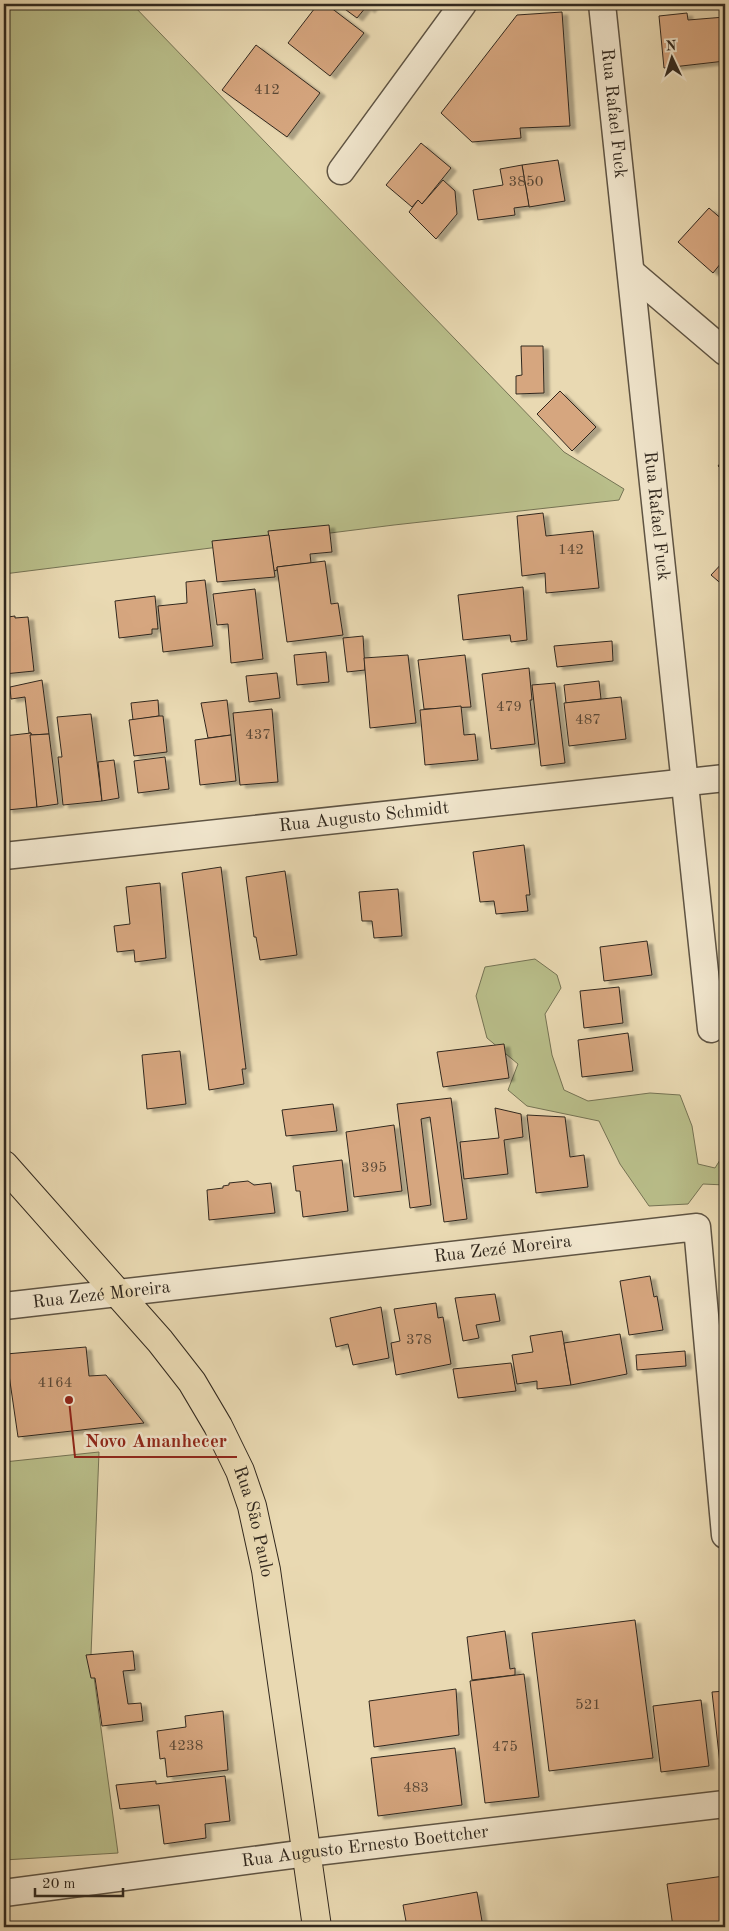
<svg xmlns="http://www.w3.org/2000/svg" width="729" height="1931" font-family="'Old Standard TT',serif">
  <defs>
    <filter id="shadow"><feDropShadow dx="5.5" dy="3" stdDeviation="1" flood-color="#0004"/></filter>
  </defs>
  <rect width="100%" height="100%" fill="#e9d9b2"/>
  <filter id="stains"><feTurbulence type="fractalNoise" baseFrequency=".004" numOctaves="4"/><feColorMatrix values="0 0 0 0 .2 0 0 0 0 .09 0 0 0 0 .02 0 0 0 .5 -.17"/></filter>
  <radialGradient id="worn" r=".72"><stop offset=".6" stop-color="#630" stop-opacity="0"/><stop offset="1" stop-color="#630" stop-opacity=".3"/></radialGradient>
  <g fill="#b9be8a" stroke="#757354">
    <path d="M4,4H132L564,452L624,489L619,500L394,525L4,574Z"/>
    <path d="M535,959L557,975L561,988L545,1014L552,1055L564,1090L588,1101L650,1093L680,1095L692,1126L698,1164L715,1168L725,1152V1185L703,1184L688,1204L649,1206L620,1164L599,1121L527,1106L508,1090L518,1064L487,1038L476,996L485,967Z"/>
    <path d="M99,1452L91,1655L118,1853L4,1860V1462Z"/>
  </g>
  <g fill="#d6a67f" stroke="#31281e" filter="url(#shadow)">
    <path d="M318,4H326L364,33L330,76L288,43Z"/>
    <path d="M338,4H374L369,10L366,7L357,18Z"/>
    <path d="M562,12L570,126L520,128L521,138L472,142L441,113L517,15Z"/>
    <path d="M687,13L688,20L725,17V61L664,68L659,16Z"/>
    <path d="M256,45L320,93L287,137L222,90Z"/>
    <path d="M421,143L451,168L422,204L418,200L412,207L386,185Z"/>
    <path d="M558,160L565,201L529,207L522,165Z"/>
    <path d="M522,165L529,206L514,208L515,215L478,220L473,190L503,185L500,169Z"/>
    <path d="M443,180L455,191L457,214L436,239L409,212L418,200L422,204Z"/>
    <path d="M709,208L725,222V258L713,273L678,242Z"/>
    <path d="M521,346H543L544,393L516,394V376L522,375Z"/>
    <path d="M560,391L596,427L572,451L537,414Z"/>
    <path d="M725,457V472L718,466Z"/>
    <path d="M543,513L546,536L593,531L599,588L546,593L545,573L522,576L517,516Z"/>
    <path d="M329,525L332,552L310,554L311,563L277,567V570L274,571L268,531Z"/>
    <path d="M269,535L275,577L217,582L212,541Z"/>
    <path d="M725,560V587L711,575Z"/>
    <path d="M325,561L331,604L338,603L343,635L287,642L277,567Z"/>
    <path d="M205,580L213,646L163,652L158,606L187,603L186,582Z"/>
    <path d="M523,587L527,640L511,642L510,635L463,640L458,595Z"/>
    <path d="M255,589L263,659L231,663L228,624L217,625L213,594Z"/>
    <path d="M155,596L158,629H152V634L119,638L115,601Z"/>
    <path d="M15,616V618L28,617L34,671L4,674V621H8V617Z"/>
    <path d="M363,636L365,670L347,672L343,638Z"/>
    <path d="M612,641L613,661L557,667L554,646Z"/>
    <path d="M326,652L329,682L297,685L294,655Z"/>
    <path d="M408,655L416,723L370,728L364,658Z"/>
    <path d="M465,655L471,707L424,709L418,660Z"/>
    <path d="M529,668L532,700H530L535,744L491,749L482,674Z"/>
    <path d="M277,673L280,698L249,702L246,676Z"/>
    <path d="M42,680L49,734L31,735V733H29L25,697L11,699L10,687Z"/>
    <path d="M599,681L601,699L566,703L564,685Z"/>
    <path d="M555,683L565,763L541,766L532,685Z"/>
    <path d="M621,697L626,739L569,746L564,703Z"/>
    <path d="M158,700L159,716L133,720L131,703Z"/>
    <path d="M227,700L231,735L208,738L201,703Z"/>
    <path d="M461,706L464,735L475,734L478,760L425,765L420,710Z"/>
    <path d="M272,709L278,782L240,785L233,713Z"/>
    <path d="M91,714L102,801L63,805L58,757H62L57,717Z"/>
    <path d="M159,716H163L167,752L134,756L129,720Z"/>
    <path d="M31,733L37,807L7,810L4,775V736Z"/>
    <path d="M49,734L58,804L37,807L30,735Z"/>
    <path d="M231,735L236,781L200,785L195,740Z"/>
    <path d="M165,757L169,789L138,793L134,761Z"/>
    <path d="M114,760L119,798L102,801L98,762Z"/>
    <path d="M524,845L530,895H526L528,911L496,914L494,901L480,902L473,852Z"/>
    <path d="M221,867L246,1069H242L244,1084L209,1090L182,873Z"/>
    <path d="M285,871L297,955L260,960L256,937H254L246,877Z"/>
    <path d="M160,883L166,958L135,962L134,950L117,952L114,926L130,924L126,887Z"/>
    <path d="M398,889L402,936L374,938L372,921H362L359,892Z"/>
    <path d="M647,941L652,975L604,981L600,947Z"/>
    <path d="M619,987L623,1023L584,1028L580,991Z"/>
    <path d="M628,1033L633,1071L582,1077L578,1040Z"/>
    <path d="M504,1044L509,1078L443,1087L437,1052Z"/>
    <path d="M180,1051L186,1104L147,1109L142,1055Z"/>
    <path d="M451,1098L467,1219L444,1222L430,1117L421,1119L431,1205L410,1208L397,1104Z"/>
    <path d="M333,1104L337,1131L286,1136L282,1110Z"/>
    <path d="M495,1108L521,1114L523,1137L504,1140L508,1174L464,1179L460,1142L499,1138Z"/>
    <path d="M527,1115L565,1117L570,1157L584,1155L588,1187L536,1193Z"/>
    <path d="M394,1125L402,1191L354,1197L346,1132Z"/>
    <path d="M342,1160L348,1211L303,1217L300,1191H296L293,1166Z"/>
    <path d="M248,1181L254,1185L271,1183L275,1213L209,1220L207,1190L223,1188V1186L229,1185V1183Z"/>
    <path d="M650,1276L654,1297L657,1296L663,1330L629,1335L620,1281Z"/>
    <path d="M495,1294L500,1321L476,1325L479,1338L463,1341L455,1298Z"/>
    <path d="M436,1303L438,1318L443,1317L451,1364L396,1375L391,1343L400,1341L394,1309Z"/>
    <path d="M381,1307L389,1358L353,1365L348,1344L336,1347L330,1318Z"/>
    <path d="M562,1331L571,1385L537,1389V1381L517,1384L512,1355L533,1352L530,1336Z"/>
    <path d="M620,1334L627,1374L571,1385L564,1343Z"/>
    <path d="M86,1347L89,1376L106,1375L144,1423L18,1437L6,1354Z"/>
    <path d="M685,1351L686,1366L637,1370L636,1355Z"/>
    <path d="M511,1363L516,1391L458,1398L453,1369Z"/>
    <path d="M635,1620L653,1758L549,1771L532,1633Z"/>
    <path d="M505,1631L510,1669L515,1668V1675L472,1680L467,1637Z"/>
    <path d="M133,1651L135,1670L123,1671L128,1704L141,1703L143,1721L102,1726L95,1678H91L86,1655Z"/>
    <path d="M524,1674L539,1797L485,1803L470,1681Z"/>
    <path d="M456,1689L459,1735L374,1747L369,1701Z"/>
    <path d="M725,1691V1763L720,1764L712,1692Z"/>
    <path d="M701,1700L709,1766L661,1772L653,1706Z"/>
    <path d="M223,1711L228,1770L167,1777L165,1758L160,1759L157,1731L186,1727L185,1716Z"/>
    <path d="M455,1748L462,1805L378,1816L371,1758Z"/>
    <path d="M225,1776L230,1821L205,1824L206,1838L164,1844L159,1805L120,1809L116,1785L156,1781V1784Z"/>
    <path d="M724,1876L725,1927H673L667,1884Z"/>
    <path d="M477,1892L483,1927H407L403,1905Z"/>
  </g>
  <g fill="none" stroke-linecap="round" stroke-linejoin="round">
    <defs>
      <g id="street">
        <path id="s1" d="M602,4L711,1029"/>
        <path d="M341,171L463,4"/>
        <path d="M631,272L725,352"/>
        <path id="s2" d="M4,856L725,778"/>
        <path id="s3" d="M4,1306L697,1227L725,1535"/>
        <path id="s4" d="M4,1893L307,1853L725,1804"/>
      </g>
      <g id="primary">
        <path id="s5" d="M4,1165L160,1341L192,1382L218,1426L240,1471L252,1506L266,1570L317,1927"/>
      </g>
    </defs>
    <use href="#street" stroke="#5f5443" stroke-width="29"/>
    <use href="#primary" stroke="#31281e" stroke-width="30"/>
    <use href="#street" stroke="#f1e6cd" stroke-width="26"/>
    <use href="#primary" stroke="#e9d9b2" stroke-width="28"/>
  </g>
  <g text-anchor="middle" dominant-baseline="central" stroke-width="5" stroke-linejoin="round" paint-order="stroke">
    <g font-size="15" fill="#5a4836">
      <text x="267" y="90">412</text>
      <text x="526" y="182">3850</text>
      <text x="571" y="550">142</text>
      <text x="509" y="707">479</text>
      <text x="588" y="720">487</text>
      <text x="258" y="735">437</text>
      <text x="374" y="1168">395</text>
      <text x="419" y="1340">378</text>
      <text x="55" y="1383">4164</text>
      <text x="588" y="1705">521</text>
      <text x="186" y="1746">4238</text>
      <text x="505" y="1747">475</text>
      <text x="416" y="1788">483</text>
    </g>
    <g font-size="18" fill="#31281e" stroke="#f1e6cd">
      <text stroke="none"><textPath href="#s1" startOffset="110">Rua Rafael Fuck</textPath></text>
      <text stroke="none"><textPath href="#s1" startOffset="515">Rua Rafael Fuck</textPath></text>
      <text stroke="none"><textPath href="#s2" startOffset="362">Rua Augusto Schmidt</textPath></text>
      <text stroke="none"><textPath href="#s3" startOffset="502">Rua Zezé Moreira</textPath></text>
      <text stroke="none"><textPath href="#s3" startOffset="98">Rua Zezé Moreira</textPath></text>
      <text stroke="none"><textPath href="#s5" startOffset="441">Rua São Paulo</textPath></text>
      <text stroke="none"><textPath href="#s4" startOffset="364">Rua Augusto Ernesto Boettcher</textPath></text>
    </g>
  </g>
  <path fill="none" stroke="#8f2418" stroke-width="2" d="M69 1400L75 1457H237"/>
  <circle fill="#8f2418" stroke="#f1e6cd" stroke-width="2" cx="69" cy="1400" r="5"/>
  <g font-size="19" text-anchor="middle" font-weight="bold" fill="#8f2418" stroke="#f1e6cd" stroke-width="5" stroke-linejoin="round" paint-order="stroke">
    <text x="156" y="1447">Novo Amanhecer</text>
  </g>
  <rect width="729" height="1931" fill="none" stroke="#e9d9b2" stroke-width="20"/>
  <rect x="5" y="5" width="719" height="1921" fill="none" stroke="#31281e" stroke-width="2.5"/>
  <rect x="10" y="10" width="709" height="1911" fill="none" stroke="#31281e"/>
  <g transform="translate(672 58) rotate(356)" stroke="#f1e6cd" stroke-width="4" paint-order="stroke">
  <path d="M0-4L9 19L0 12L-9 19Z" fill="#31281e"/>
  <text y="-8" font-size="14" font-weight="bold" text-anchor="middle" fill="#31281e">N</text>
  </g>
  <path d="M35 1888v8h88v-8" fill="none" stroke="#31281e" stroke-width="2.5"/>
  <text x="42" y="1888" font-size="15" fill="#31281e" stroke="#f1e6cd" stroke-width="4" paint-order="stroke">20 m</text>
  <rect width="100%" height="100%" filter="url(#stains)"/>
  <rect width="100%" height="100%" fill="url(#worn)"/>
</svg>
